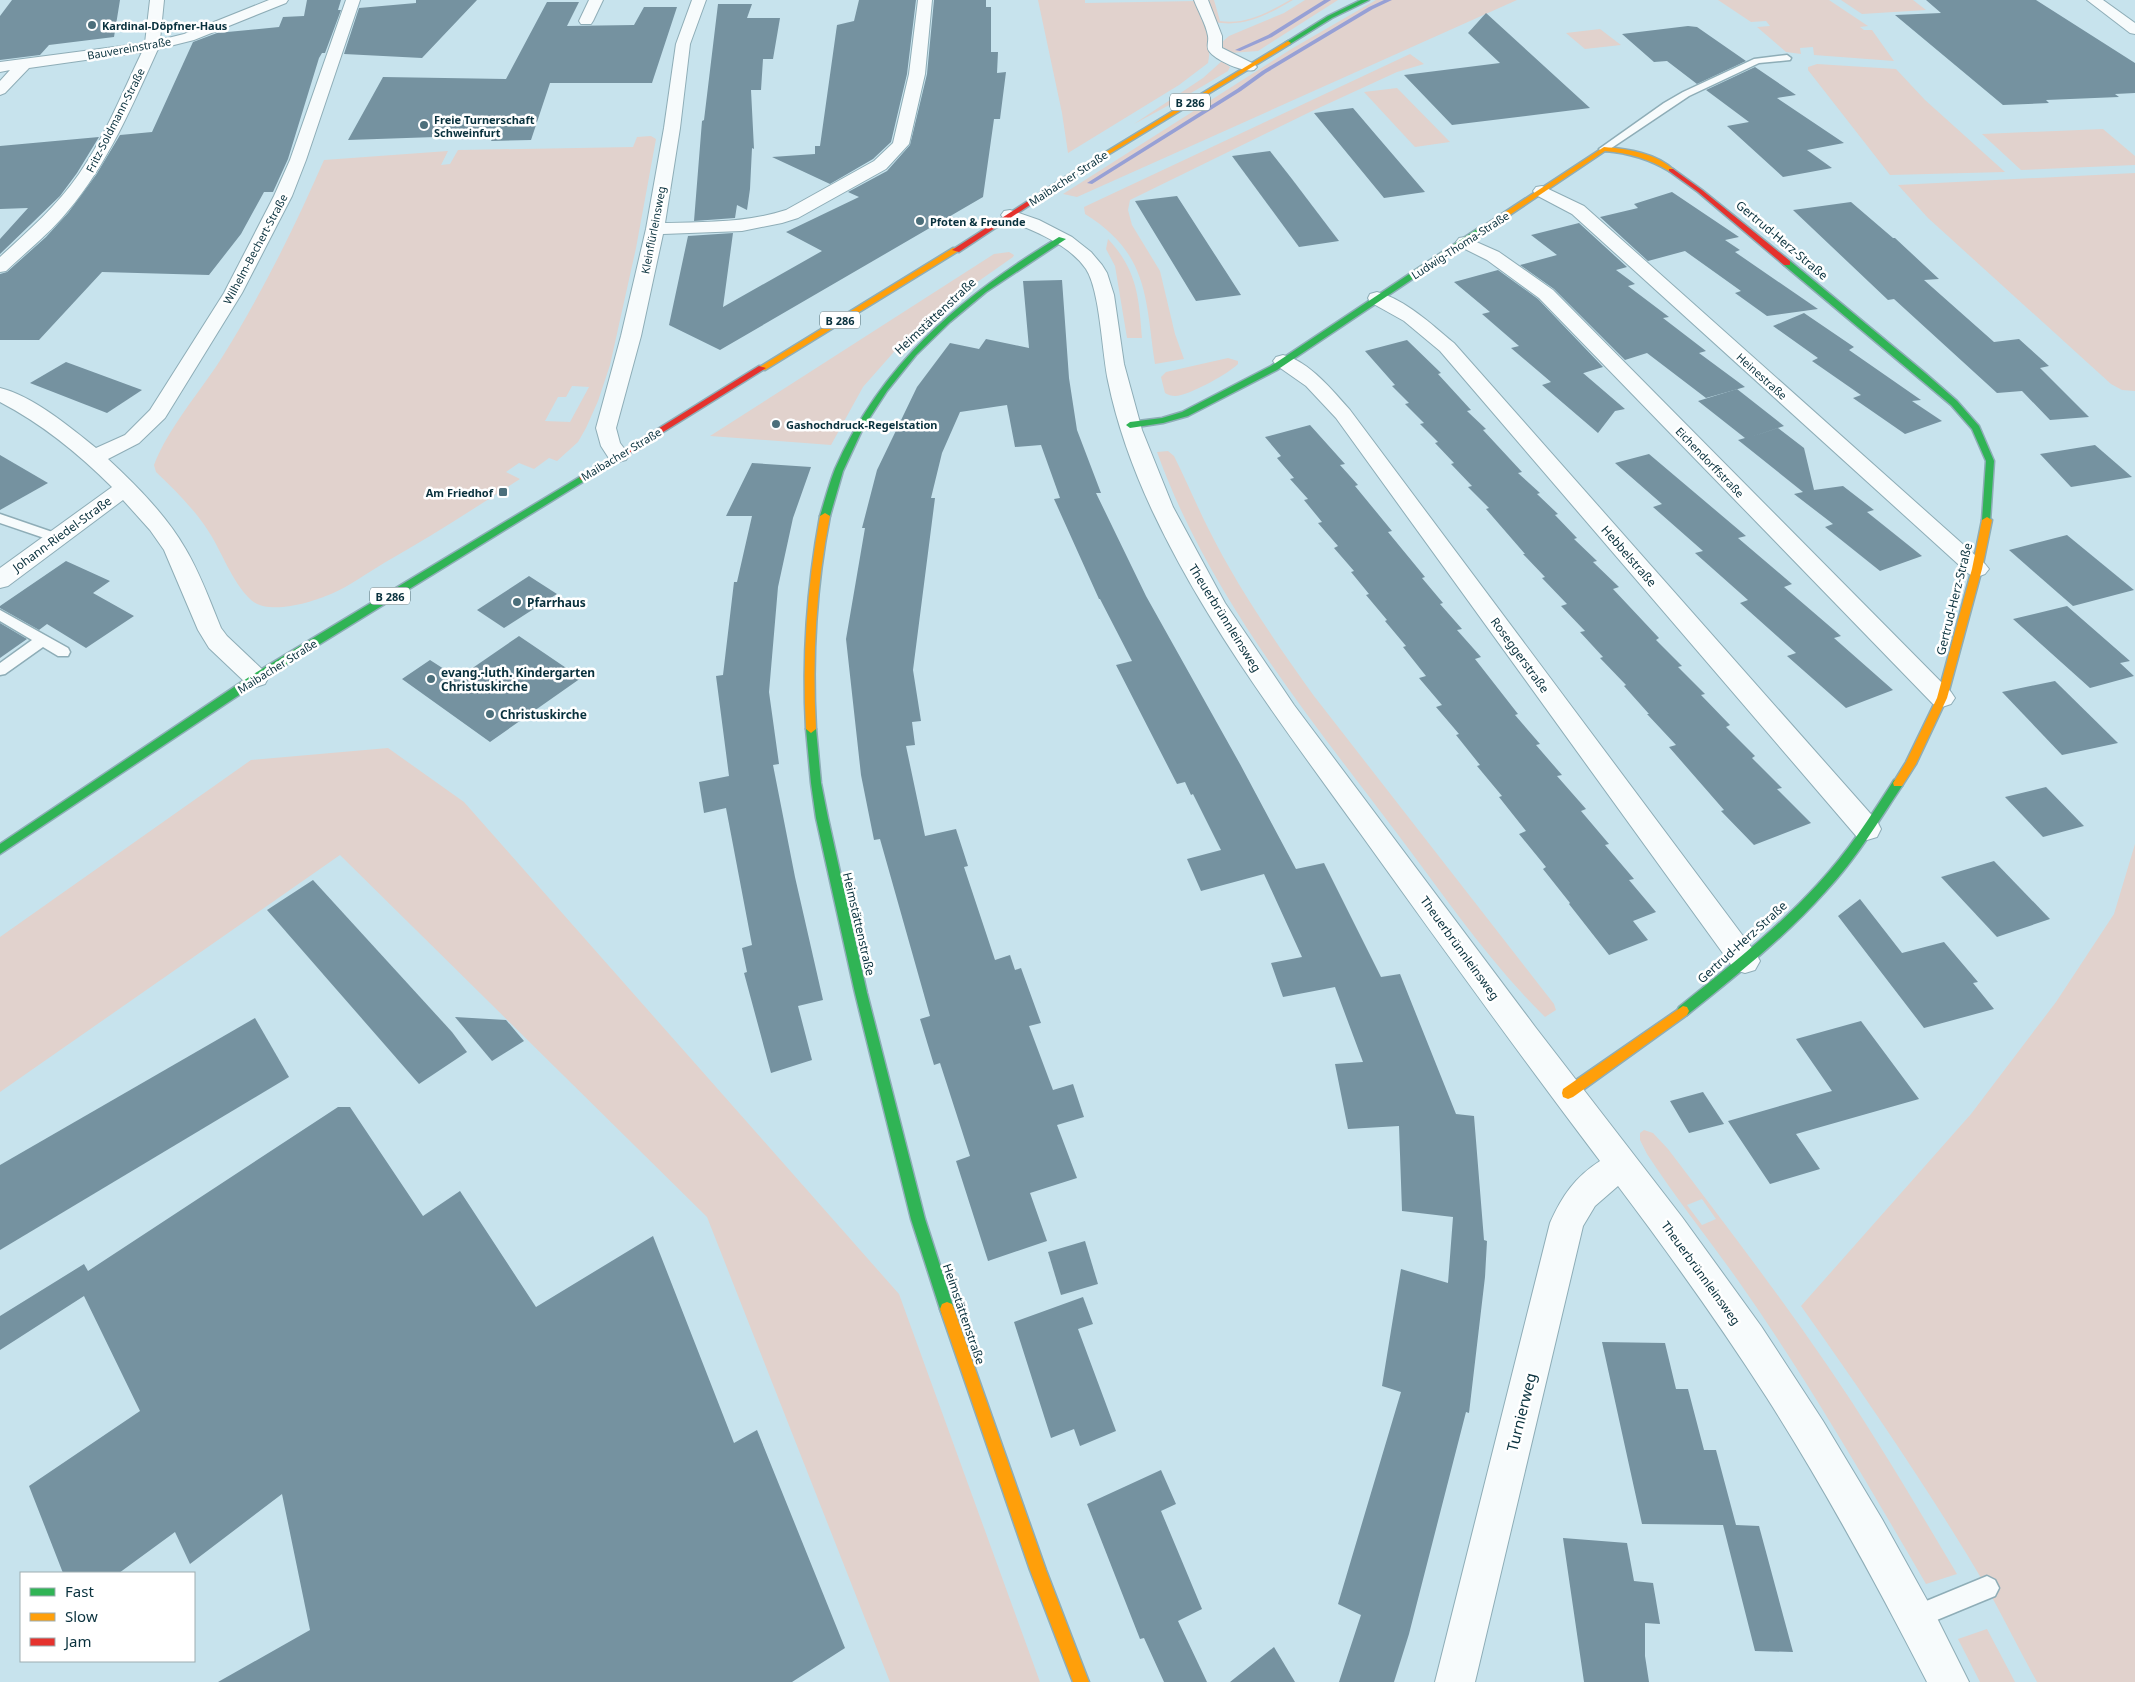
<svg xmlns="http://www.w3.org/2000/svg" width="2135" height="1682" font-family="'Noto Sans',sans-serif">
  <rect width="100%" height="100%" fill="#c7e3ed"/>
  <g fill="#e1d2cd" fill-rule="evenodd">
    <path d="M1038,0H1085V3L1197,1C1204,21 1213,42 1208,63L1179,85L1068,153L1062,113Z"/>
    <path d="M1209,0H1214L1220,21C1246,25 1268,12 1290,0H1293C1269,14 1244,28 1215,22Z"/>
    <path d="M1305,0H1338L1258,51L1231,53L1225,51L1221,43L1229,36L1284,13Z"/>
    <path d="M1376,0H1517L1077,197L1063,194L1293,48Z"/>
    <path d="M1718,0H1829L1868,26L1860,27L1864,30H1872L1894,61L1814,55L1813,47L1800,48L1801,54L1786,52L1757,27L1770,26L1766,21L1751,22Z"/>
    <path d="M1841,0H1913L1926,10L1862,14Z"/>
    <path d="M1600,29L1621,45L1585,49L1566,33Z"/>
    <path d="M1410,54L1424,64L1397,72L1310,112L1130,200L1128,210L1132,225L1160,271L1175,334L1184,359L1155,364C1145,297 1149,254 1085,214L1084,207Z"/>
    <path d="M1222,61L1230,67L1228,71L1186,96L1134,124L1203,78Z"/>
    <path d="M1817,64L1896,69L1925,100L2005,172L1890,175L1808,70V67Z"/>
    <path d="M1397,88L1450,142L1415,147L1364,92Z"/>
    <path d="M2103,129L2135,156V165L2021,170L1982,134Z"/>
    <path d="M651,136L656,139L636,248L610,365L598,401L586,428L578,442L557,461L549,458L534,469L519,463L506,472L520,479C475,508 430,537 384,563C367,573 350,586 331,594C312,602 269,616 251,600C231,581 222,551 207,529C193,508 174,489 156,472L154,465C168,428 200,392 221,359C261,295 294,229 324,160L448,151L441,165L450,164L458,150L633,147L637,137ZM572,386L589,387L570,422L545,421L558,397H566Z"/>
    <path d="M2135,173V391L2122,390L2111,384L1928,218L1898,185Z"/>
    <path d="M1108,239C1137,270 1139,297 1142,338H1127L1115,266L1106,249Z"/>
    <path d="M1009,252L1014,255L1013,257L936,311L900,345L863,387L831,445L710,436L994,254Z"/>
    <path d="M1228,358L1238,361V364C1228,374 1194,392 1181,395C1175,397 1170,396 1165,393L1161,377L1166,372Z"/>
    <path d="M1168,451L1174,456C1186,480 1196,504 1208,528C1238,588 1276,643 1314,696L1554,1004L1556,1010L1545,1017C1489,962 1443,894 1396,832C1306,713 1208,594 1157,452Z"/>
    <path d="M388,748L464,802L899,1294L1040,1682H890L707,1217L340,855L0,1092V937L251,760Z"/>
    <path d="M2135,844V1682H2037C2020,1651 2004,1619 1987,1588C1930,1491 1866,1398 1801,1306L1971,1114L2056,1002L2114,914Z"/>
    <path d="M1644,1130L1653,1133L1668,1149C1721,1219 1775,1289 1825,1362C1872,1430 1914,1502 1957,1574L1926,1584C1866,1481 1806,1377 1737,1279C1707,1237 1675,1197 1647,1154L1640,1140V1133ZM1702,1199L1716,1219L1702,1225L1687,1205Z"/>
    <path d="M1987,1629L2015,1682H1980L1958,1639Z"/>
  </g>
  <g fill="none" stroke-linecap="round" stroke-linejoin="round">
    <g fill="#97a0d5" fill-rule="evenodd">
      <path d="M1324,0H1331L1272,37L1240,51L1235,50L1268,35Z"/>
      <path d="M1384,0H1392L1373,9L1266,73L1241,91L1092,184L1087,183L1237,89L1262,71L1369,7Z"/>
    </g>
  </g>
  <g fill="#7592a0">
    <path d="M12,0H120L114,37L49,45L40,55L0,60V16Z"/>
    <path d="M307,0H341L338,10H341L325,53H322L319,58L288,159L273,192H264L241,234L209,275L102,272L39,340H0V274L7,272L46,237L68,213L96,175L120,135L152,132L193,42L217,33L279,27L283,17L304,16Z"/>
    <path d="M416,0H477L422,58L344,54L359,8L416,3Z"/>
    <path d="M859,0H916L907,74L891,142L873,159L830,184L772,157L815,154V146H820L837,25L854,21Z"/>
    <path d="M934,0H986V7H991V52H998L997,73L1006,72L1000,119H994L983,197L720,350L669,325L688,236L733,233L723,307L822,251L786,232L859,197L848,192L887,171L910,145L927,74Z"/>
    <path d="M1926,0H2036L2135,63V93L2115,94L2119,97L2046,100L2049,103L2003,105L1895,15L1941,13Z"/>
    <path d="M547,2H579L567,26L634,25L644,7H677L652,83H550L531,140L491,141L494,135L348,140L383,77L506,79Z"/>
    <path d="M718,4H752L747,18H780L773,59H763L761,90H751L754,149L752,148L750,189L747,210L737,205L735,218L694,221L702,121L704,120Z"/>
    <path d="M1486,13L1590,108L1452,125L1404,75L1500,63L1468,33Z"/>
    <path d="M1688,26L1697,27L1746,61L1697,84L1667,61L1654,62L1622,34Z"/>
    <path d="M1755,67L1796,95L1777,98L1844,143L1807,150L1832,168L1783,177L1727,126L1749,122L1706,90Z"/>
    <path d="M1353,108L1376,135L1425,192L1384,198L1314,113Z"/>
    <path d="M99,137L77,173L60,196L0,254V239L28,208L0,209V146Z"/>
    <path d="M1270,151L1292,179L1339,241L1299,247L1232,156Z"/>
    <path d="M1672,192L1739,237L1725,240L1740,250L1735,252L1818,309L1767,316L1735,293L1741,291L1685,251L1648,261L1600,217L1638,208L1634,204Z"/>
    <path d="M1177,196L1197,227L1241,295L1196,301L1135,201Z"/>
    <path d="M1851,202L1893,238H1895L1939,279L1924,280L1994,342L2019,339L2049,366L2040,368L2089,417L2050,420L2022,391L1997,393L1894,299L1888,300L1793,210Z"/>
    <path d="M1579,223L1627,267L1616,270L1635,284L1628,286L1669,317L1663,318L1706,351L1699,353L1745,387L1706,398L1647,353L1625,360L1554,289L1520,265L1557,255L1531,235Z"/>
    <path d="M1498,270L1538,299L1603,367L1574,376L1583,373L1625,409L1615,411L1598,433L1542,385L1551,382L1511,348L1519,346L1482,314L1490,312L1454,282Z"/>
    <path d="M1062,280L1069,378L1077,430L1101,493H1096L1146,596L1240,764L1296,869L1324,863L1381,977L1400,974L1456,1114L1474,1116L1484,1240L1487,1241L1485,1277L1469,1413L1466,1412L1409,1634L1394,1682H1339L1361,1615L1338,1604L1401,1392L1382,1386L1401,1269L1448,1283L1453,1217L1402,1211L1399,1126L1348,1129L1335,1064L1363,1062L1335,987L1283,997L1271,963L1302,957L1264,874L1201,891L1187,859L1221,850L1193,794L1191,795L1185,782L1177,784L1116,665L1132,661L1100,599H1099L1054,499L1060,498L1041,445L1015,447L1007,405L960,412L942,453L931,498H935L913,670L921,721L912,722L915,745L906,746L925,836L956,829L968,866L964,867L995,960L1010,955L1015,970L1021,968L1041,1023L1029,1026L1053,1090L1073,1084L1084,1117L1057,1125L1077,1178L1030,1193L1047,1241L988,1261L956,1161L970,1156L940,1063L934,1065L920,1019L930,1016L880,839L874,840L861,775L846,639L865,528H862L877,470L917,387L950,343L979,349L986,339L1029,348L1023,281Z"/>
    <path d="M1804,313L1854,347L1849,350L1921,400L1912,401L1942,421L1905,434L1853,398L1861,395L1812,361L1818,358L1773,326Z"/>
    <path d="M1407,340L1441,373L1438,374L1471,410L1467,411L1486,429L1483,430L1522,472L1518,473L1540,493L1537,494L1558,514L1555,515L1577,538L1574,539L1597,561L1593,562L1619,587L1613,589L1659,638L1656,640L1682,666L1678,667L1705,694L1701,695L1730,725L1726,727L1755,756L1752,758L1782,788L1777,789L1811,823L1754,845L1721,811L1724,810L1669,747L1676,745L1647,714H1649L1624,686L1626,685L1600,658L1603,657L1580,632L1585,631L1561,606L1567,604L1542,578L1545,577L1523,554H1525L1486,509L1489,508L1468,487L1472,486L1451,464L1454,463L1435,443L1438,442L1420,424L1424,423L1405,404L1409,403L1392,386L1395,385L1365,351Z"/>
    <path d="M66,362L142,390L107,413L30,383Z"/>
    <path d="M1737,389L1784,426L1751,437L1778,428L1804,448L1814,490L1843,486L1874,510L1867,512L1922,556L1880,571L1825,527L1833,524L1794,494L1803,492L1738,440L1745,438L1698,401Z"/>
    <path d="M1310,425L1345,464L1340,465L1358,485L1355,486L1392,531L1388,532L1425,577L1422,578L1443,603L1440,604L1462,629L1457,630L1481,657L1475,659L1518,714L1515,715L1540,744L1536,745L1562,775L1557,776L1586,809L1581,811L1609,844L1605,845L1634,879L1629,880L1656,912L1633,921L1648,940L1609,955L1569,904L1570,903L1543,869L1546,867L1519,834L1526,831L1499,797L1502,796L1477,766L1480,765L1456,735L1459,734L1436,707L1442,705L1419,678L1426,676L1403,647L1406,646L1385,621L1387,620L1366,595L1369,594L1351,572L1354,571L1334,548L1338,546L1318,523L1322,522L1304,500L1308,499L1290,479L1294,478L1277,458L1281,456L1265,437Z"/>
    <path d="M2095,445L2132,477L2071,487L2040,454Z"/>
    <path d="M1649,454L1746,536L1738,538L1792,584L1784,587L1841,636L1834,638L1893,690L1846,708L1787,656L1796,653L1740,603L1748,600L1695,553L1703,551L1653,507L1662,504L1615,463Z"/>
    <path d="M0,455L48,483L0,510Z"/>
    <path d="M752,463L811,467L793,518L778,587L769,692L779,764L773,765L795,877L823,1000L798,1006L812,1060L771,1073L744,973L747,972L742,948L752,945L726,808L704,813L699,782L729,776L716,676L723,675L734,582H737L752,516H726Z"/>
    <path d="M2067,535L2134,590L2073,606L2009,550Z"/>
    <path d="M66,561L110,581L93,593L134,616L86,648L47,624L39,630L0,608V606Z"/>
    <path d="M529,576L557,594L504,628L477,610Z"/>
    <path d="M2067,606L2130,661L2120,663L2134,676L2090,688L2013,619Z"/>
    <path d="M0,623L27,639L0,658Z"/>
    <path d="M519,636L581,678L490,742L402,679L430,660L458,678Z"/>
    <path d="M2055,681L2118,743L2062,755L2002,692Z"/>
    <path d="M2046,787L2084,826L2043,837L2005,797Z"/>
    <path d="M1994,861L2050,919L1997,937L1941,877Z"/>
    <path d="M313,880L452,1032L467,1052L419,1084L267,910Z"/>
    <path d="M1860,899L1902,953L1944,942L1978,982L1973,983L1994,1009L1924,1028L1838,916Z"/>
    <path d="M455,1017L506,1020L524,1041L492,1061Z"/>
    <path d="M255,1018L289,1077L0,1250V1165Z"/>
    <path d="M1861,1021L1919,1099L1796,1134L1820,1169L1770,1184L1728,1121L1832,1091L1796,1039Z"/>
    <path d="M1703,1092L1724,1124L1689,1133L1670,1101Z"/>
    <path d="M338,1107H350L423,1216L460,1191L536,1307L653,1236L734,1443L757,1430L845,1648L792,1682H218L310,1630L282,1494L190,1564L175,1532L119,1573H63L29,1486L140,1411L84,1296L0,1350V1316L84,1264L88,1271Z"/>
    <path d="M1085,1241L1098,1284L1061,1295L1048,1252Z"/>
    <path d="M1083,1297L1093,1324L1078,1329L1116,1431L1080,1446L1074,1429L1051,1438L1014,1322Z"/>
    <path d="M1602,1342L1665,1343L1676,1389H1688L1704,1450H1716L1736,1525L1759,1526L1793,1652L1755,1651L1723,1525L1642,1524Z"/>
    <path d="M1161,1470L1176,1504L1161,1511L1202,1609L1178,1621L1207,1682H1164L1144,1638L1140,1639L1087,1504Z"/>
    <path d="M1563,1538L1627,1543L1634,1581L1653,1583L1660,1624L1645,1623V1656L1649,1682H1584Z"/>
    <path d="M1274,1647L1295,1682H1230Z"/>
  </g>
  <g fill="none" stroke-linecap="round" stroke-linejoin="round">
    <defs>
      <g id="lane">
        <path d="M1787,55L1791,58L1790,60L1759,63L1689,96L1607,151H1601L1599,149L1664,103L1683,92L1754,59Z"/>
        <path d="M0,514L61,535L63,538L61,541L56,542L0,523Z"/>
        <path d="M0,610L68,648L70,652L68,656H58L43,647L5,674L0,675V663L32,640L0,621Z"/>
        <path d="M1987,1576L1995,1580L1999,1588L1995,1596L1915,1629L1907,1625L1903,1617L1907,1609Z"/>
      </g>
      <g id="street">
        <path d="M150,0H164L160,40L184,34L269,0H288L286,3L194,40L158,49C132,106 108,164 67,212C49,234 26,252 6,271L0,272V257C28,231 57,206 79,174C105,137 122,93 142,52L29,68L5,93L0,95V81L10,70L0,72V62L145,43Z"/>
        <path d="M346,0H360L306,160L292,196L242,293L165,418L139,443L108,459C136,485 166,515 185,548C200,573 210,601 221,628L227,636L265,672L268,678L265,684L256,687L247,684L209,648L198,630L164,550L150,530L123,500L8,586L0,588V568L112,487C78,453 42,424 0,402V388C33,396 70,427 96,448L125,435L150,410L224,293L274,196L290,160Z"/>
        <path d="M589,0H603L593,21L591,24H581L579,21Z"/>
        <path d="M692,0H706L690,44L680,128L665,223C706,222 746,223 786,210L874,161L893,143L909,74L918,0H932L925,74L909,144L886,169L798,218L782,223L742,231L663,234L641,336L616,428L620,443L629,455L626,460L618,462L610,460L601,446L596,428L621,336L646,229L664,128L676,44Z"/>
        <path d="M1194,0H1208L1222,36V48L1254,64L1257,67L1254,70C1244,73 1215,60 1209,51C1206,47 1209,42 1208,36C1206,24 1198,11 1194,0Z"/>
        <path d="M2087,0H2103L2135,23V34L2130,33Z"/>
        <path d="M1542,186L1584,206L1985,564L1989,569L1985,574L1977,577L1969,574L1572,214L1536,195L1533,191L1536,187Z"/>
        <path d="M1010,210L1039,220L1072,237L1091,252L1102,265L1107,273L1114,295L1124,364L1142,430L1173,507L1225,603L1294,705L1536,1028L1682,1217L1761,1326L1823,1421L1882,1519L1937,1618L1969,1682H1927C1877,1585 1825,1489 1767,1398C1720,1325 1670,1255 1618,1186L1595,1206L1583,1226L1475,1682H1435L1550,1223C1562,1196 1575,1177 1600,1161C1518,1053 1439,943 1360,833C1285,729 1207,627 1152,510C1133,469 1117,425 1108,381C1102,353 1100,290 1086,269C1068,243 1032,230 1004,219L1001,215L1004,211Z"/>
        <path d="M1465,237L1499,252L1553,290L1951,692L1955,698L1951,704L1942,707L1933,704L1539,298L1487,260L1459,246L1456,242L1459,238Z"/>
        <path d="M1377,292C1406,300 1431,324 1454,343L1877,821L1881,829L1877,837L1867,840L1857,837L1440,351L1404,321L1370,302L1368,298L1370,294Z"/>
        <path d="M1283,355C1309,361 1333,391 1350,410L1755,952L1760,961L1755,970L1745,973L1735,970L1336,418L1306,386L1276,365L1273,361L1276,357Z"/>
      </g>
      <g id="fast">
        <path d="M1361,0H1369L1332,18L1290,44L1285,43L1328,16Z"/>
        <path d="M1480,227L1487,229L1277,370L1188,416L1163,423L1130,428L1126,425L1130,422L1162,418L1182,412L1271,366Z"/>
        <path d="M1059,237L1066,239L986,292L950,322L916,355L887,391L863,428L843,471L830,516L828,518H822L820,516C825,500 829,484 835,469C882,362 962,296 1059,237Z"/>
        <path d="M1784,261H1790L1925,373L1957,401L1979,426L1994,461L1990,522L1987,523L1982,520L1986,461L1972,429L1951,405L1784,265Z"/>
        <path d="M583,475L586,476V480L260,681L0,854V844L252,675Z"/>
        <path d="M811,725L816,729L821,783L828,818L867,993L925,1219L954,1309L952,1314L947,1316L942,1314L940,1309L911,1219L855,993L816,818L811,783L806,729Z"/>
        <path d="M1898,779L1903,783L1902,786C1878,822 1856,859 1826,891C1785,937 1736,976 1687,1015L1683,1016L1679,1015L1677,1011L1679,1007C1727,968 1776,930 1818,884C1847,853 1871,816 1894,780Z"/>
      </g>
      <g id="slow">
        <path d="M1288,41L1291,43L1290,44L1078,173L1073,172Z"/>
        <path d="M1604,147C1628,149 1656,153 1674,170L1669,171C1649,159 1629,153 1605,151L1486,231L1479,229Z"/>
        <path d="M953,248L960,250L765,370L758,368Z"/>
        <path d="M825,513L830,516C816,587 812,657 816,729L811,733L806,729C802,657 807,587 820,516Z"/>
        <path d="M1987,517L1992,520L1982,569L1947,698L1916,764L1902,786H1894L1893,783L1906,762L1937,698L1972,569L1982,520Z"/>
        <path d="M1683,1006L1687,1007L1689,1011L1687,1015L1573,1097L1568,1099L1563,1097L1562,1093L1563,1089Z"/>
        <path d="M947,1302L952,1304L954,1309L1046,1570L1089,1682H1073L1030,1570L940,1309L942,1304Z"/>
      </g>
      <g id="jam">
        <path d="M1669,169H1673L1702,190L1790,261V265H1784L1698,192L1669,171Z"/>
        <path d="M1076,170L1078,171V173L959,252L952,250Z"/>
        <path d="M759,366L766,368L586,480L583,481L579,478Z"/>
      </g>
    </defs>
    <use href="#lane" stroke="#8eadb7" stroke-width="3"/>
    <use href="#street" stroke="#8eadb7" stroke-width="2"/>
    <use href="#fast" stroke="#8eadb7" stroke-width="3"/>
    <use href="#slow" stroke="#8eadb7" stroke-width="3"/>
    <use href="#jam" stroke="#8eadb7" stroke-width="3"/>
    <use href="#lane" fill="#f7fbfc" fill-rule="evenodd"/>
    <use href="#street" fill="#f7fbfc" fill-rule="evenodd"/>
    <use href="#fast" fill="#30b455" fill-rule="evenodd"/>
    <use href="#slow" fill="#ff9f0a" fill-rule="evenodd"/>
    <use href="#jam" fill="#e5322d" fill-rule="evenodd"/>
  </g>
  <g fill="#4c6f7b" stroke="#fff" stroke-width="2">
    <circle cx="92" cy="25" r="5"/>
    <circle cx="424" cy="125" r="5"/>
    <circle cx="920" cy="221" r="5"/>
    <circle cx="776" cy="424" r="5"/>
    <rect x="498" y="487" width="10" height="10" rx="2.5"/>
    <circle cx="517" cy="602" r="5"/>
    <circle cx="431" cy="679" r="5"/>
    <circle cx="490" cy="714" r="5"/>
  </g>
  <g text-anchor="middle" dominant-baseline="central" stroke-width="5" stroke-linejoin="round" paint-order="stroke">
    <g font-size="11" font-weight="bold" fill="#09313d" stroke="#fff" text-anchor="start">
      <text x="102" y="25">Kardinal-Döpfner-Haus</text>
      <text x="434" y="119">Freie Turnerschaft<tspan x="434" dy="13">Schweinfurt</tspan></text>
      <text x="930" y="221">Pfoten &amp; Freunde</text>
      <text x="786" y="424">Gashochdruck-Regelstation</text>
      <text x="493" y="492" text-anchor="end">Am Friedhof</text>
    </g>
    <g font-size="11" fill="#09313d" stroke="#fff">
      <text transform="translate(129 48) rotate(-10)">Bauvereinstraße</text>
      <text transform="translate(115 120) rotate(-63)">Fritz-Soldmann-Straße</text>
      <text transform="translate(1068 178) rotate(-33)">Maibacher Straße</text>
      <text transform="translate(653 230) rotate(-79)">Kleinflürleinsweg</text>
      <text transform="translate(1460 245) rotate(-33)">Ludwig-Thoma-Straße</text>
      <text transform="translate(255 249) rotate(-62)">Wilhelm-Bechert-Straße</text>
      <text transform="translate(1762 376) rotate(42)">Heinestraße</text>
      <text transform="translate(621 454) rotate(-31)">Maibacher Straße</text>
      <text transform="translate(1710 462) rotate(46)">Eichendorffstraße</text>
      <text transform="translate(277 666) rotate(-32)">Maibacher Straße</text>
    </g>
    <g fill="#fff" stroke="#536f77" stroke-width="1">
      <rect x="1170" y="93.5" width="40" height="17" rx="4"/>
      <rect x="820" y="311.5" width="40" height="17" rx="4"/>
      <rect x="370" y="587.5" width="40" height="17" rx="4"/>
    </g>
    <g font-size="11" font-weight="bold" fill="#09313d">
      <text x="1190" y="102">B 286</text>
      <text x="840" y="320">B 286</text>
      <text x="390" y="596">B 286</text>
    </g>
    <g font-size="12" fill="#09313d" stroke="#fff">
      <text transform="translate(1782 240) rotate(40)">Gertrud-Herz-Straße</text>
      <text transform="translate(935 316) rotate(-43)">Heimstättenstraße</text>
      <text transform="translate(62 534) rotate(-36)">Johann-Riedel-Straße</text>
      <text transform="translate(1629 556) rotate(49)">Hebbelstraße</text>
      <text transform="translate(1954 599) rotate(-76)">Gertrud-Herz-Straße</text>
      <text transform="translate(1225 618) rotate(58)">Theuerbrünnleinsweg</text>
      <text transform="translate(1520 655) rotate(54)">Roseggerstraße</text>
      <text transform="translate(859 924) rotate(77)">Heimstättenstraße</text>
      <text transform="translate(1742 942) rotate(-42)">Gertrud-Herz-Straße</text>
      <text transform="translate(1460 948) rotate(54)">Theuerbrünnleinsweg</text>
      <text transform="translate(1701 1273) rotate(54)">Theuerbrünnleinsweg</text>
      <text transform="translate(964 1314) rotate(71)">Heimstättenstraße</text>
    </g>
    <g font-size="12" font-weight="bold" fill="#09313d" stroke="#fff" text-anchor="start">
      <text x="527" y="602">Pfarrhaus</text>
      <text x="441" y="672">evang.-luth. Kindergarten<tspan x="441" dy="14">Christuskirche</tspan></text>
      <text x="500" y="714">Christuskirche</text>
    </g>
    <g font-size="15" fill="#09313d" stroke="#fff">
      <text transform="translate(1521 1412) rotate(-76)">Turnierweg</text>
    </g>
  </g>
  <rect x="20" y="1572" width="175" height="90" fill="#ffffff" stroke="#9dadb1"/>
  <rect x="30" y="1588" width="25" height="8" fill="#30b455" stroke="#9dadb1"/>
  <text x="65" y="1597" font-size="15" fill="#09313d">Fast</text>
  <rect x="30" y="1613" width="25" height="8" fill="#ff9f0a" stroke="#9dadb1"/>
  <text x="65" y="1622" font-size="15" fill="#09313d">Slow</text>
  <rect x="30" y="1638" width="25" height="8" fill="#e5322d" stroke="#9dadb1"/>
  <text x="65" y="1647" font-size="15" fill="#09313d">Jam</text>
</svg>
